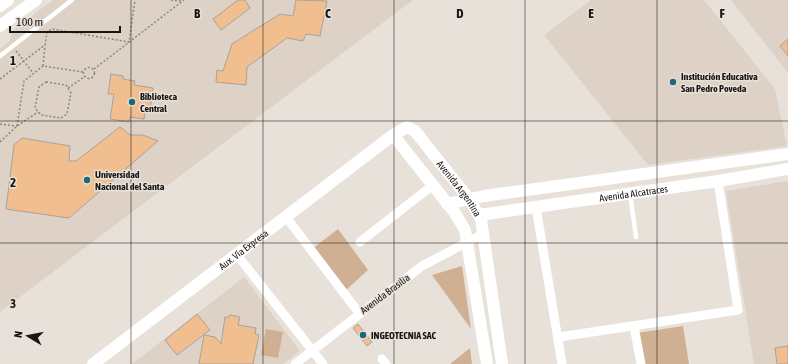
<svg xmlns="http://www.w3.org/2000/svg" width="788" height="364" font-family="'Asap Condensed',sans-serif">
  <rect width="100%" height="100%" fill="#e8e1da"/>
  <g fill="#ded1c6">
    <path d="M53,0H413L0,312V49L10,41L12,31Z"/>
    <path d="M591,0H704L775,89L787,146L648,165L544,35Z"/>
    <path d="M731,0H788V72H787Z"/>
    <path d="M788,181V364H754L726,191Z"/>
    <path d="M244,277L300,351L283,364H132Z"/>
  </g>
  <g fill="#d0b093">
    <path d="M338,229L368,270L344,292L312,249Z"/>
    <path d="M462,266L471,329L432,275Z"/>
    <path d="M683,326L689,364H643L637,333Z"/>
    <path d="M266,329L283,332L278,358L261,355Z"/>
    <path d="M470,348L472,364H450Z"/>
  </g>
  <g fill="#f1be90" stroke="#a8a29c">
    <path d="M238,0H245L250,8L221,30L213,19Z"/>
    <path d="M296,0L327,1L320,36L306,34L303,41L287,38L247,67L246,85L216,82L217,70L223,71L232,44L280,14L293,16Z"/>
    <path d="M788,39V56L780,46Z"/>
    <path d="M111,74L123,76V79L135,81L134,85L153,88L150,110L145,109L144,119L130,117L129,122L110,119L114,94H108Z"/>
    <path d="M120,127L130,135H143L158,141L69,218L6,209L14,145L22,138L70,146L69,161H76Z"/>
    <path d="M197,314L210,330L177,355L165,340Z"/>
    <path d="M230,315L240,317L238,325L256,328L255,334L259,335L253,364H199L204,335L215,337L221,344L225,317H229Z"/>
    <path d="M358,324L372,342L367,346L353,328Z"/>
    <path d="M788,346V364H777L775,348Z"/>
  </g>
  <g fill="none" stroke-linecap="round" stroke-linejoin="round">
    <g stroke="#8d8782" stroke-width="1.5" stroke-dasharray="2 2" stroke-linecap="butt">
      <path d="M171,0L181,1"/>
      <path d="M16,51L33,73"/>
      <path d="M43,66L45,46"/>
      <circle cx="89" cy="73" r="5.5"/>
      <path d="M94,69L184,0"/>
      <path d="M0,79L45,45L47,32L52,29L129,42L135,0"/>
      <path d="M46,82L66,85L71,93L67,114L61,118L41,115L35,108L39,87Z"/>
      <path d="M68,88L84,77"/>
      <path d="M0,124L17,126"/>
      <path d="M17,126L24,81L43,66L83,72"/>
      <path d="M0,142L17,126L38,112"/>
    </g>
    <g stroke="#fff" stroke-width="4.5">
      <path d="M0,56L72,0"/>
      <path d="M630,193L636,237"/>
    </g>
    <g stroke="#fff" stroke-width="9">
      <path d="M536,207L562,364"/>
      <path d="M286,217L359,313"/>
      <path d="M360,242L433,185"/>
      <path d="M237,255L323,364"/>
      <path d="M634,326L641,364"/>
      <path d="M559,337L738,310L718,181"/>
      <path d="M382,359L386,364"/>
      <path d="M295,364L422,266L483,234"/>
    </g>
    <g stroke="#fff" stroke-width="12">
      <path d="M0,6L8,0"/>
      <path d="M0,26L36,0"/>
      <path d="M393,135L455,213L465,230L487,364"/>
      <path d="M447,204L484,196L788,154"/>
      <path id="s1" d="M479,215L718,181L788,169"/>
      <path id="s2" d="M93,364L393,135L407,127L415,131L469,199L481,219L502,364"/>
    </g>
  </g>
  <path fill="none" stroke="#181513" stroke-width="1" stroke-opacity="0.55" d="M131,0V364M263,0V364M394,0V364M525,0V364M657,0V364M0,121H788M0,243H788"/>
  <g fill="#206776" stroke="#e8e1da" stroke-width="1.5">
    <circle cx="673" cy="82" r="4"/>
    <circle cx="132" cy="102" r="4"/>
    <circle cx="87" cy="180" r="4"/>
    <circle cx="363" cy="335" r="4"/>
  </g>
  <g text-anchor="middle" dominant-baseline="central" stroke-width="3" stroke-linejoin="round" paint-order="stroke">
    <g font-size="10" font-weight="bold" fill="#181513" stroke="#e8e1da" text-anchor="start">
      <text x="681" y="76">Institución Educativa<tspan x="681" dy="12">San Pedro Poveda</tspan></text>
      <text x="140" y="96">Biblioteca<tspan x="140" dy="12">Central</tspan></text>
      <text x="95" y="174">Universidad<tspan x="95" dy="12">Nacional del Santa</tspan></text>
      <text x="371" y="335">INGEOTECNIA SAC</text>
    </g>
    <g font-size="10" fill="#181513" stroke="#e8e1da">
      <text stroke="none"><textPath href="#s2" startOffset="475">Avenida Argentina</textPath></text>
      <text stroke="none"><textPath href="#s1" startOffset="156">Avenida Alcatraces</textPath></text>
      <text stroke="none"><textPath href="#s2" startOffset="189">Aux. Vía Expresa</textPath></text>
      <text transform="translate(385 294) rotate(-37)">Avenida Brasilia</text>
    </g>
  </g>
  <g font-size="13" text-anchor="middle" font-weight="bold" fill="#181513" stroke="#e8e1da" stroke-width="3" stroke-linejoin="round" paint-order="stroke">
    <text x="197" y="18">B</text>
    <text x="328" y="18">C</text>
    <text x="460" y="18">D</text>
    <text x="591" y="18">E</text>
    <text x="722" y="18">F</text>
    <text x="13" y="65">1</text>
    <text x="13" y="187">2</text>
    <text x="13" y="308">3</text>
  </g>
  <g transform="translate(28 336) rotate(280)" stroke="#e8e1da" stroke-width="3" paint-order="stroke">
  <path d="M0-3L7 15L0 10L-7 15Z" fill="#181513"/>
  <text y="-6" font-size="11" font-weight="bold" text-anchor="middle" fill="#181513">N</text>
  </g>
  <path d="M10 26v6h110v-6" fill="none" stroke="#181513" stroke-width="2"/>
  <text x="16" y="26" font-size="12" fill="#181513" stroke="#e8e1da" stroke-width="3" paint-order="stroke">100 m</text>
</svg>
